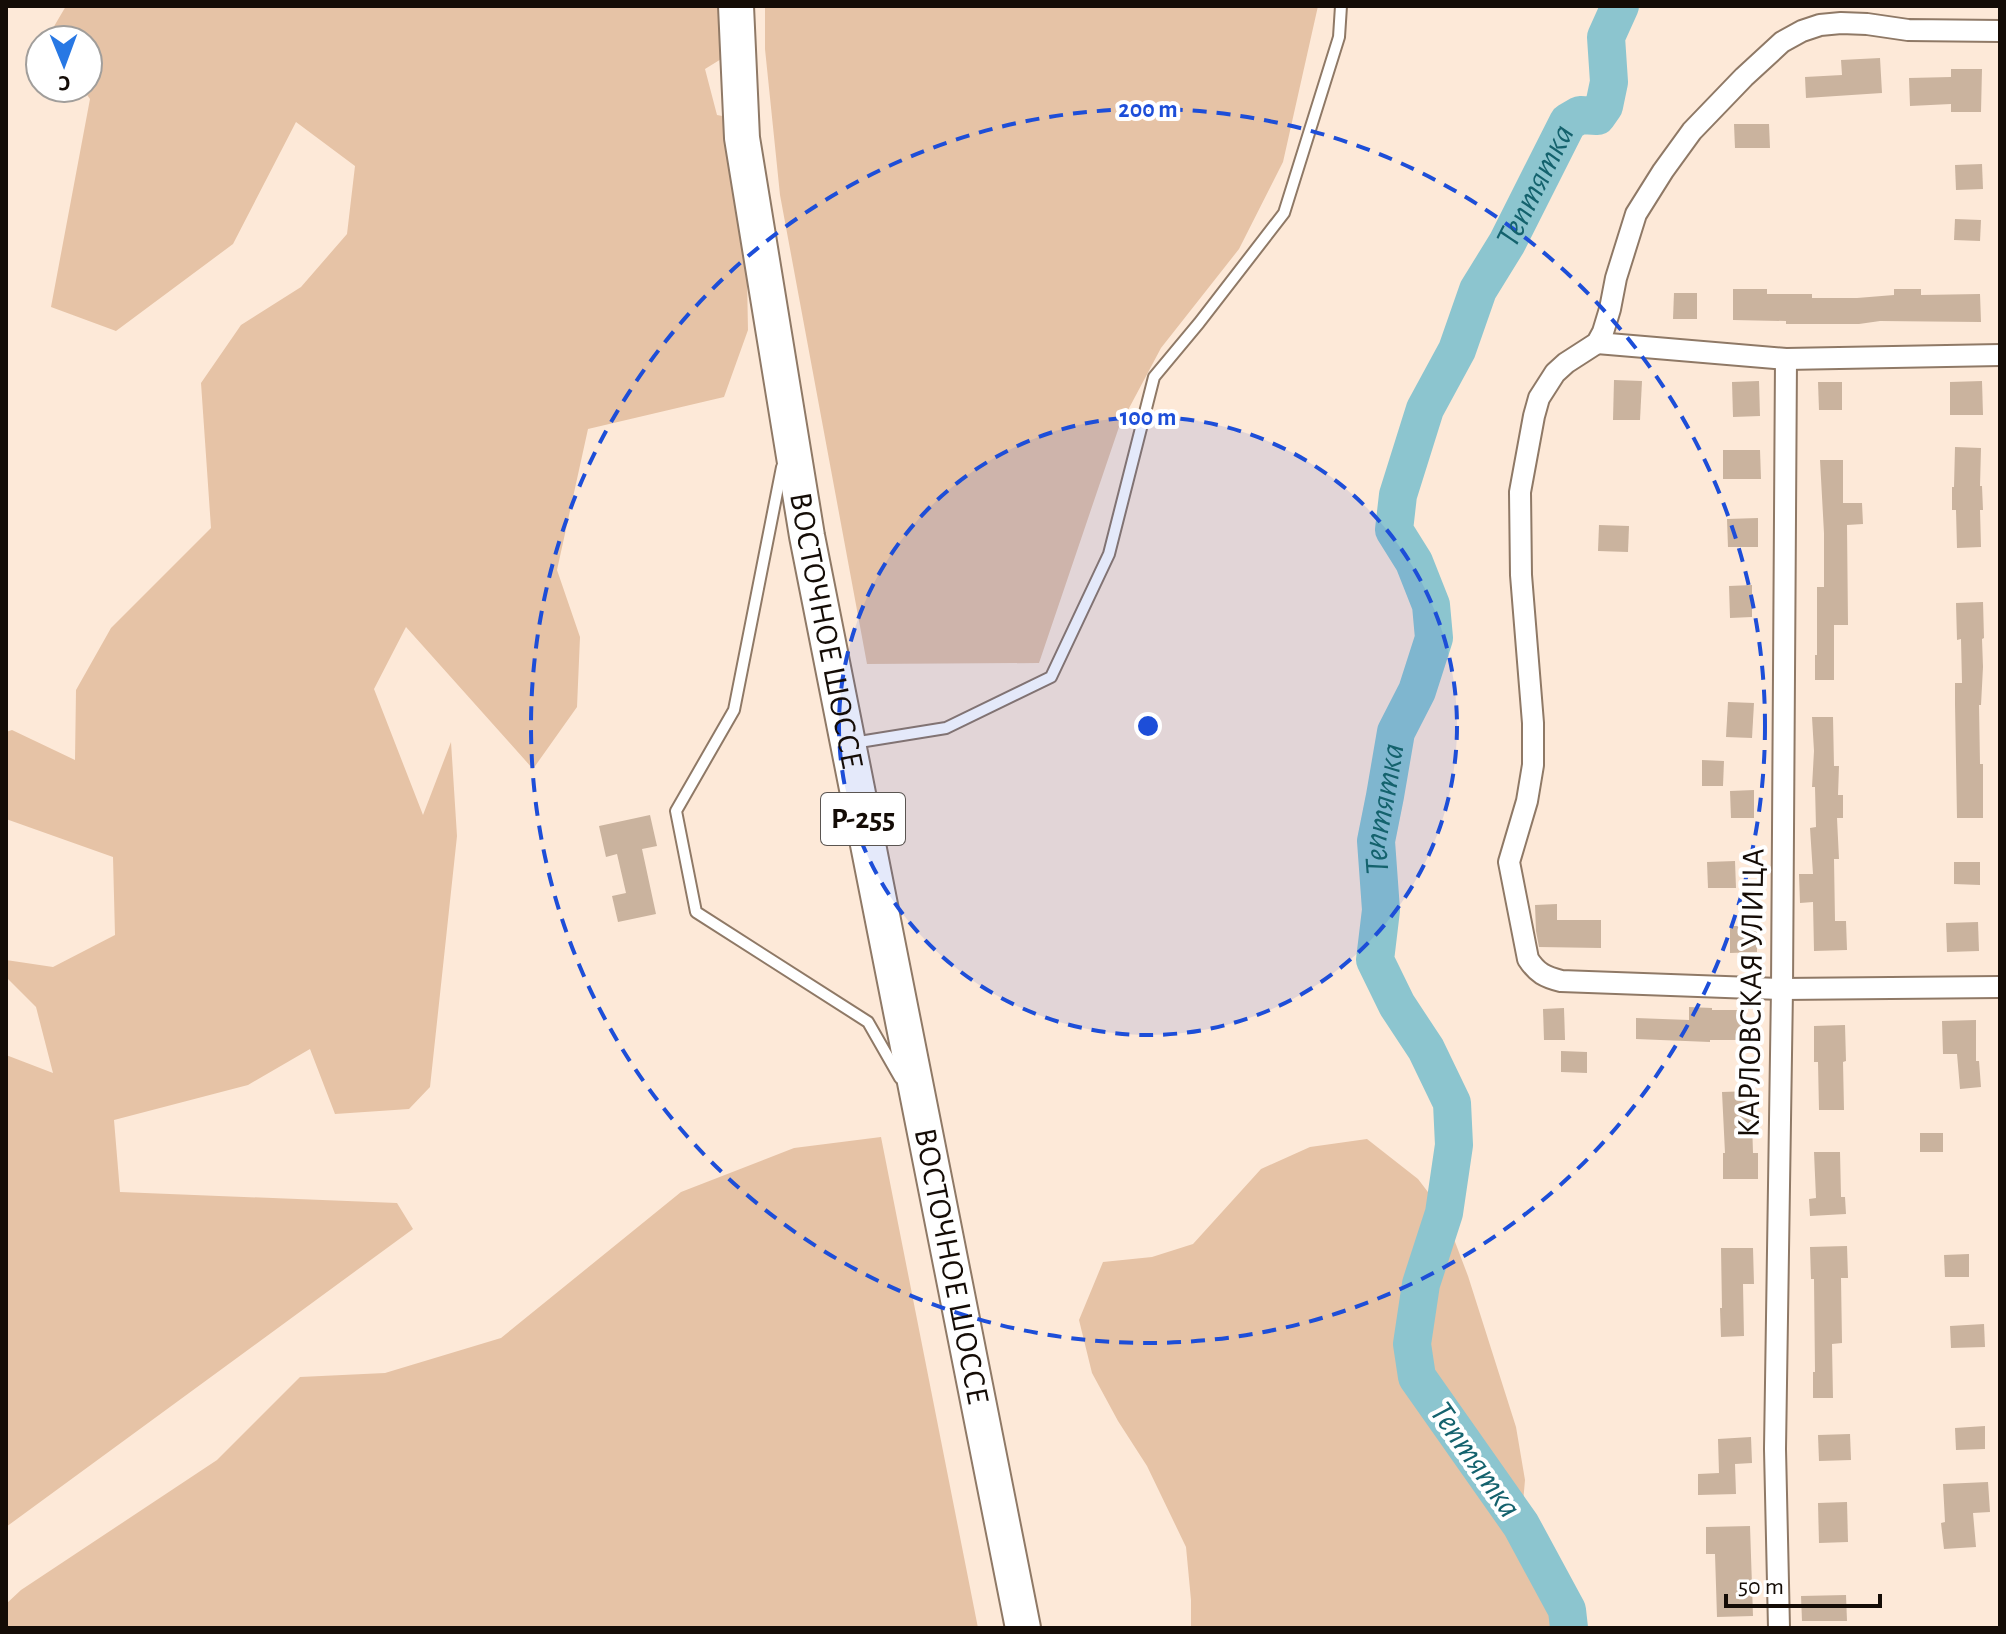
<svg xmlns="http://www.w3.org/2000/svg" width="2006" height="1634" font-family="'Alegreya Sans',sans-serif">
  <rect width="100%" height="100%" fill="#fde9d8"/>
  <g fill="#e6c3a6">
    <path d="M66,6H743L739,48L705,69L717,115L744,120L748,330L724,397L588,429L557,570L580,637L577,707L533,769L406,627L374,689L423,815L451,742L457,836L430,1087L409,1109L335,1114L310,1049L248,1085L114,1120L120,1192L397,1203L413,1229L6,1527V1055L53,1073L36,1007L6,977V960L53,967L115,935L113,857L6,819V732L12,730L75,760L76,690L111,628L211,528L201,383L241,325L301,287L347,234L355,166L296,122L233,244L116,331L51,307L90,99L82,88H88V40H46Z"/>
    <path d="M765,6H1318L1283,162L1239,249L1161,348L1119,427L1039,663L867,664L780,195L765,49Z"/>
    <path d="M881,1137L978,1628H6V1604L21,1590L217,1460L300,1377L385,1373L501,1338L681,1192L794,1148Z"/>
    <path d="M1367,1139L1418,1179L1444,1213L1468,1276L1516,1427L1525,1480L1521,1525L1551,1565L1567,1610L1579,1628H1191V1600L1186,1547L1147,1466L1118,1421L1092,1373L1079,1320L1103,1262L1152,1257L1193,1244L1261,1169L1310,1147Z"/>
  </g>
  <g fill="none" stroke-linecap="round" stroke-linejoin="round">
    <path stroke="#8cc5cf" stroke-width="38" id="s1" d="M1569,1628L1567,1610L1521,1525L1417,1377L1412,1344L1421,1284L1444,1213L1454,1145L1452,1103L1426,1049L1397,1005L1375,960L1381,910L1376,841L1385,796L1396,732L1417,691L1434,638L1431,605L1414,562L1394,530L1398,495L1425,409L1457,350L1478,290L1507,243L1568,122L1580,115L1597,116L1604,106L1609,82L1606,37L1620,6"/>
  </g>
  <g fill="#cab39e">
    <path d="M1880,58L1882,93L1806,98L1805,77L1842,75L1841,60Z"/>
    <path d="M1951,69H1982L1981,112H1951V104L1910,106L1909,78L1951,77Z"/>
    <path d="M1734,124H1769L1770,148H1735Z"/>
    <path d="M1982,164L1983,189L1956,190L1955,165Z"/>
    <path d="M1955,219L1981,220L1980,241L1954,240Z"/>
    <path d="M1733,289H1767V294H1812V298H1857L1894,295V289H1921V295L1980,294L1981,322L1880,321L1859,324H1786V321L1733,320Z"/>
    <path d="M1674,293H1697V319H1673Z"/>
    <path d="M1614,380L1642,381L1640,420H1613Z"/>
    <path d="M1759,381L1760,416L1733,417L1732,382Z"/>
    <path d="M1982,381L1983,415H1950V382Z"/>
    <path d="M1818,382H1842V410H1819Z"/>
    <path d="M1955,447L1981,448L1980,486H1982L1983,510H1980L1981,547L1957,548L1956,510H1952V487H1954Z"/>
    <path d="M1723,450H1760L1761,479H1723Z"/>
    <path d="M1820,460H1843V503H1862L1863,524L1847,525L1848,625H1834V680H1815V655H1817V587H1824V533Z"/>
    <path d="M1758,518V547H1728L1727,519Z"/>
    <path d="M1599,525L1629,526L1628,552L1598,551Z"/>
    <path d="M1752,585V617L1730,618L1729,586Z"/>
    <path d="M1983,602L1984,638L1982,639L1983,667L1981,705H1979L1980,764H1983V818H1957L1955,704V683H1962L1961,639L1957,640L1956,603Z"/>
    <path d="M1728,702L1754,703L1752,738L1726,737Z"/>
    <path d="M1812,717H1833L1834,766H1839L1838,795H1843V818H1837L1839,859H1834L1835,921H1846L1847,950L1814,951L1813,902L1800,903L1799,874H1813L1810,828L1816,827L1815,787H1812L1814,751Z"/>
    <path d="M1702,760L1724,761L1723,786H1702Z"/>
    <path d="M1754,790V818H1731L1730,791Z"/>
    <path d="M650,815L657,846L642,849L656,914L618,922L612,896L626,893L617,854L606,857L599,826Z"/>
    <path d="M1735,861L1736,888H1708L1707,862Z"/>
    <path d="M1954,862H1980V885L1954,884Z"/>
    <path d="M1557,904V920H1601V948L1539,947L1536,931L1535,905Z"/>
    <path d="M1978,922L1979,951L1947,952L1946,923Z"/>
    <path d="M1730,926H1757V952L1730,953Z"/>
    <path d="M1689,1007L1712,1008V1010H1745V1040H1710V1042L1636,1039V1018L1689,1020Z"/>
    <path d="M1564,1008L1565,1040H1544L1543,1009Z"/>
    <path d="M1976,1020V1061H1979L1981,1087L1960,1089L1957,1054H1943L1942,1021Z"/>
    <path d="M1845,1025L1846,1061L1843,1062L1844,1110H1819L1818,1062H1814V1026Z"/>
    <path d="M1561,1051L1587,1052V1073L1561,1072Z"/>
    <path d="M1751,1091L1753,1153H1758V1179H1723V1153H1725L1722,1092Z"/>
    <rect x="1920" y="1133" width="23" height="19"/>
    <path d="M1814,1152H1840L1841,1197H1845L1846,1214L1810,1216L1809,1199L1816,1198Z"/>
    <path d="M1847,1246L1848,1278H1841L1842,1343L1832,1344L1833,1398H1813V1372H1815L1814,1279H1811L1810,1247Z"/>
    <path d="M1721,1248H1753L1754,1284H1743L1744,1336L1721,1337L1720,1308H1722Z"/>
    <path d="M1969,1254V1277H1945L1944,1255Z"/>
    <path d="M1984,1324L1985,1347L1951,1348L1950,1326Z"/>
    <path d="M1985,1426V1449L1956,1450L1955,1428Z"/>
    <path d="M1850,1434L1851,1460L1819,1461L1818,1435Z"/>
    <path d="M1751,1437L1752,1463L1735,1464L1736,1494L1698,1495V1474L1719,1473L1718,1439Z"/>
    <path d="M1988,1482L1990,1512L1973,1513L1976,1547L1944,1549L1941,1523L1945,1522L1943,1484Z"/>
    <path d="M1847,1502L1848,1542L1819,1543L1818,1503Z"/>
    <path d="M1750,1526L1753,1616L1717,1617L1715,1554H1706V1527Z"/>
    <path d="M1846,1595L1847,1621H1802L1801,1596Z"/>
  </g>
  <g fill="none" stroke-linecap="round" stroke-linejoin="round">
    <defs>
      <g id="service">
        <path d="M782,467L734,710L676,811L696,912L868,1022L900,1078"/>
        <path d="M853,743L946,728L1051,677L1109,554L1154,377L1199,323L1284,213L1339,37L1341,6"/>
      </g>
      <g id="minor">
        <path d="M2000,31L1908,30L1867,24L1841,23L1820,25L1802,31L1782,42L1744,77L1692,131L1663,171L1636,214L1616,278L1610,309L1603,332L1597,343L1566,363L1555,373L1539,398L1534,416L1520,492L1521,575L1533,723V765L1527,801L1509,862L1528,959C1537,973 1545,977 1561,981L1782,989L2000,987"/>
        <path d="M1597,343L1786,359L2000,355"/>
        <path d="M1779,1628L1775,1449L1782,989L1786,359"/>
      </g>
      <g id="trunk">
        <path id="s2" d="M736,6L742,138L807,536L1023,1628"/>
      </g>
    </defs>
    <use href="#service" stroke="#8f7966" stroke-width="14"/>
    <use href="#minor" stroke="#8f7966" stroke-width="24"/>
    <use href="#trunk" stroke="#8f7966" stroke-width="38"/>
    <use href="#service" stroke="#fff" stroke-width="10"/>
    <use href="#minor" stroke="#fff" stroke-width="20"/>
    <use href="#trunk" stroke="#fff" stroke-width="34"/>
  </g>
  <circle cx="1148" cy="726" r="309" fill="#1d4ed8" fill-opacity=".12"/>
  <g fill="none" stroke="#1d4ed8" stroke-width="4" stroke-dasharray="14 10">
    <circle cx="1148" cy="726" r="309"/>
    <circle cx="1148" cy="726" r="617"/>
  </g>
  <g text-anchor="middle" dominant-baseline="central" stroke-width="8" stroke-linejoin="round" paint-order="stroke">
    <rect fill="#fff" stroke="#5a5551" stroke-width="2" x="821" y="793" width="84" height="52" rx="6"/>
    <g font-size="30" font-weight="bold" fill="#140c06">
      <text x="863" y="819">Р-255</text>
    </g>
    <g font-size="32" fill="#140c06" stroke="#fff">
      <text stroke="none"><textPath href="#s2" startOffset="632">ВОСТОЧНОЕ ШОССЕ</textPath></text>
      <text transform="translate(1751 993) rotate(-89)">КАРЛОВСКАЯ УЛИЦА</text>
      <text stroke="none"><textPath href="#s2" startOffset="1280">ВОСТОЧНОЕ ШОССЕ</textPath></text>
    </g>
    <g font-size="34" font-style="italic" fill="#14626d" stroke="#fff">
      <text stroke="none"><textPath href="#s1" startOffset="1562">Тептятка</textPath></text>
      <text stroke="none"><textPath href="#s1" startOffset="890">Тептятка</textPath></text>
      <text transform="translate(1475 1460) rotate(55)">Тептятка</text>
    </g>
  </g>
  <circle cx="1148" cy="726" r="12" fill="#1d4ed8" stroke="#fff" stroke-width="4"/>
  <g font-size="24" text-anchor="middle" font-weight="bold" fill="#1d4ed8" stroke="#fff" stroke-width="8" stroke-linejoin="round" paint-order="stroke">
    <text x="1148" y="117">200 m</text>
    <text x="1148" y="425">100 m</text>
  </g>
  <rect width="2006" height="1634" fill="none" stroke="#140c06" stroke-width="16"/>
  <g transform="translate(64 64) rotate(179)"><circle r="38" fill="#ffffff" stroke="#a19e9b" stroke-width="2"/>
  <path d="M0-6L14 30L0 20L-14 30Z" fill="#2878e4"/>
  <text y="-12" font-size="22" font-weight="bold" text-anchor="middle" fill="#140c06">С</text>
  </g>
  <path d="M1726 1594v12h154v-12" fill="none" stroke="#140c06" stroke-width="4"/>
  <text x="1738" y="1594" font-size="24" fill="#140c06" stroke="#ffffff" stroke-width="6" paint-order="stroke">50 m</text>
</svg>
